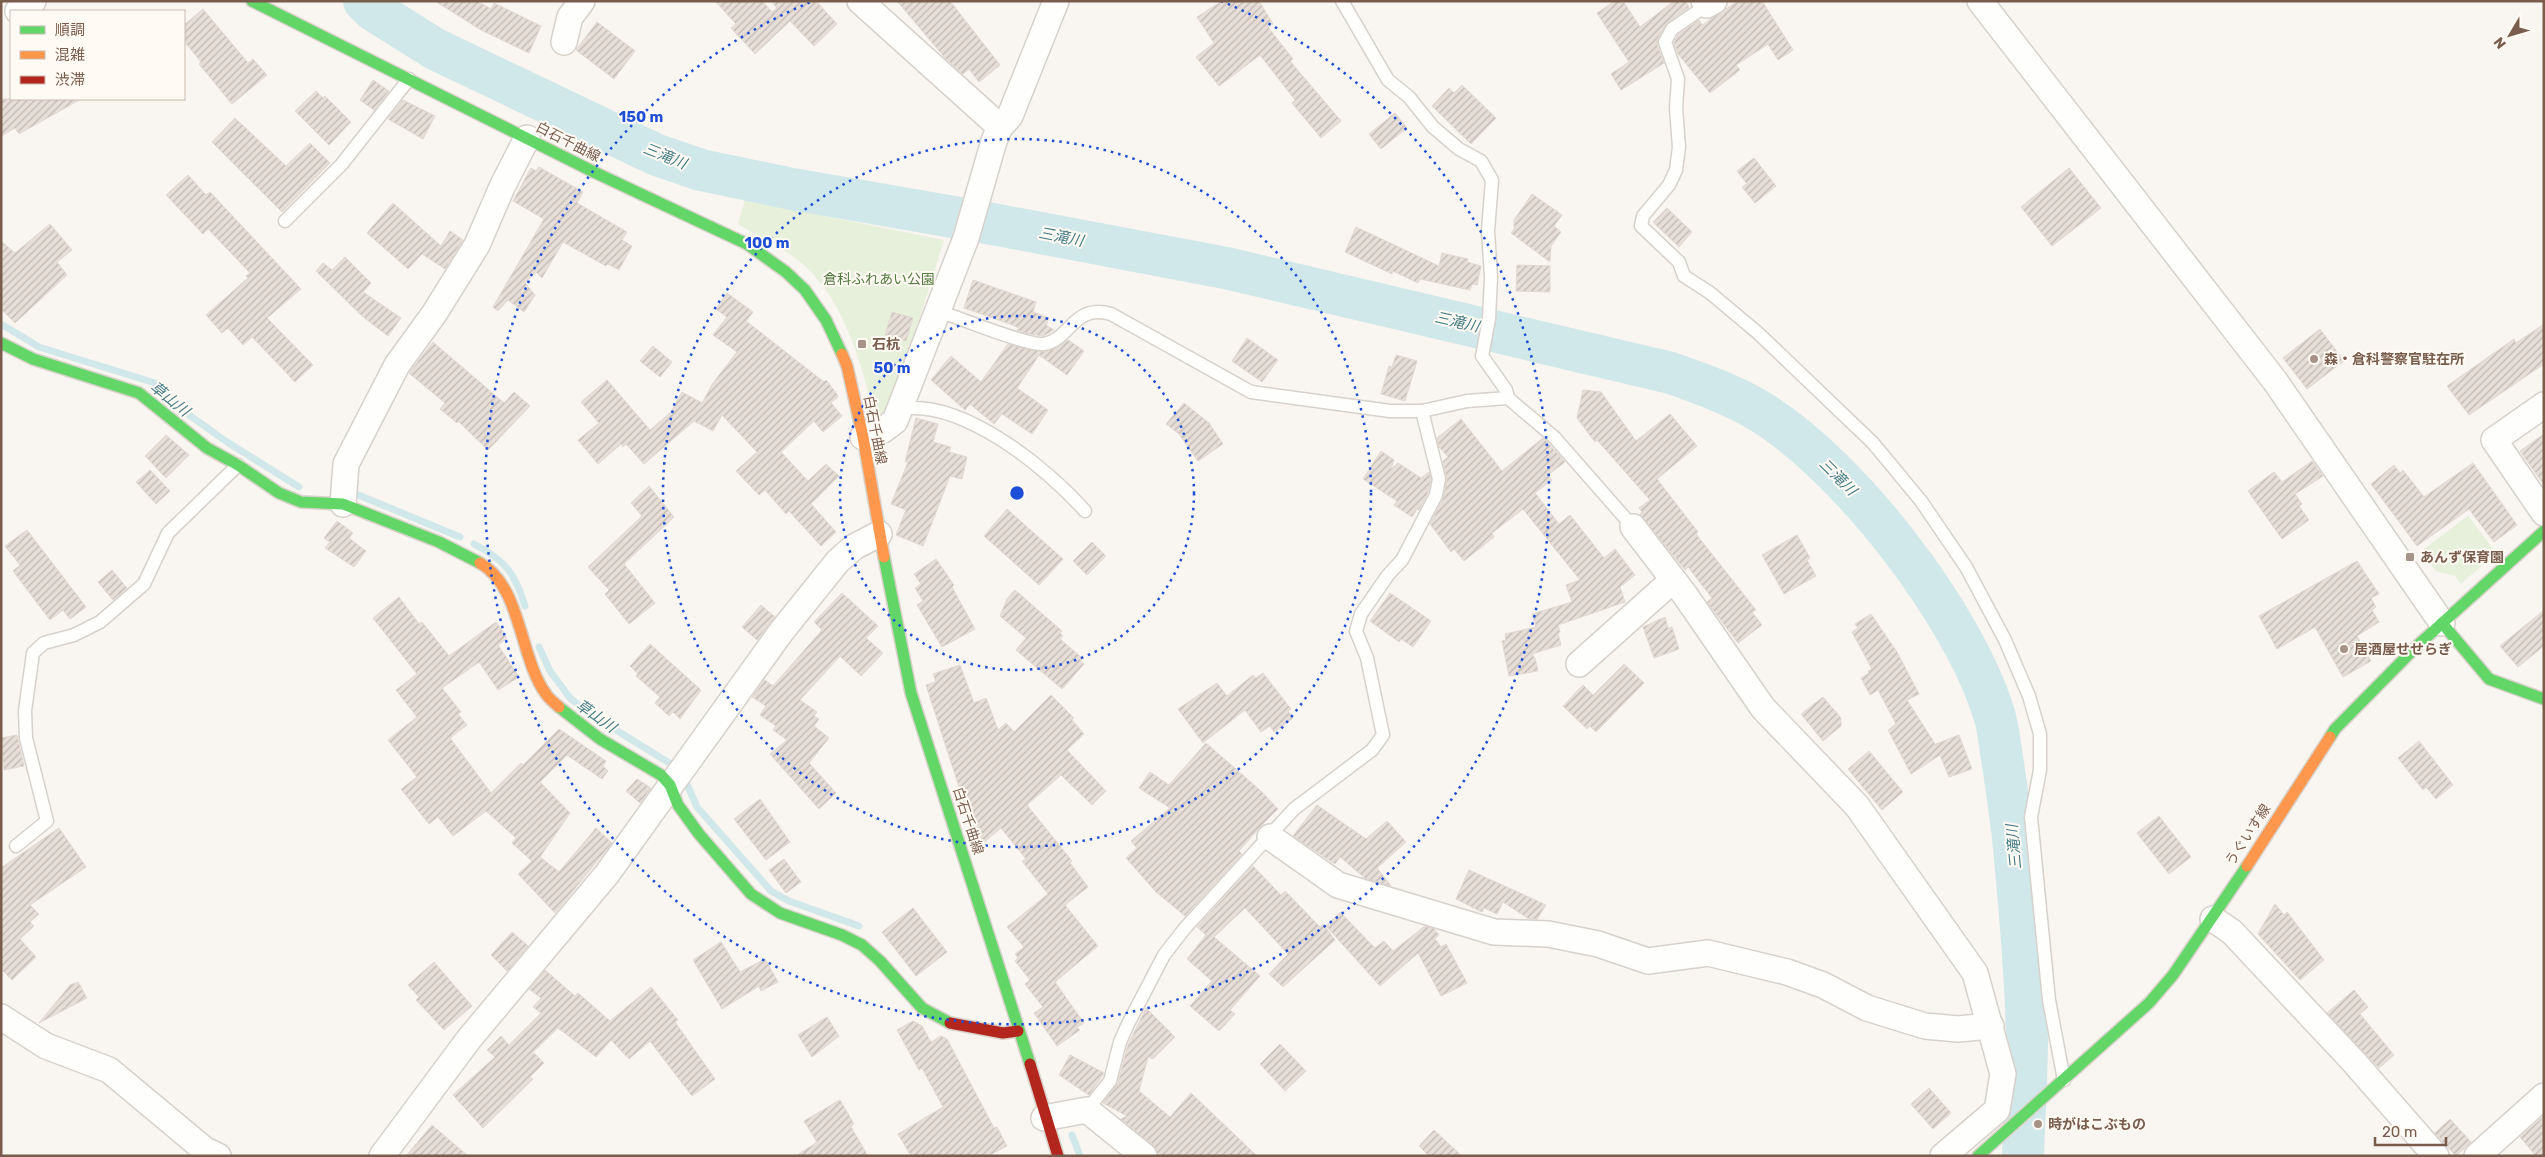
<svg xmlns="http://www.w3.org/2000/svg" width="2545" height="1157" font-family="Rubik,'Noto Sans JP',sans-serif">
  <defs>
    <pattern id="building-hatch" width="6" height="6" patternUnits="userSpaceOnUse" patternTransform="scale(1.25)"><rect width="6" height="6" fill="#e6ded7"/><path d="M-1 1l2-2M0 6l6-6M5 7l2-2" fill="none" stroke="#bfb7b1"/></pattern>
  </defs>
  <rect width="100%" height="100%" fill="#f9f5f0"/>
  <g fill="#e7f0db">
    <path d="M745,200L944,240L917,327L888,410L876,420C861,365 847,305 804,265C787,250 758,236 738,224Z"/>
    <path d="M2468,516L2496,553L2461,584L2455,576L2436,571L2421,551Z"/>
  </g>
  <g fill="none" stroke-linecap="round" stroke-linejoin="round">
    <g stroke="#d0e8ea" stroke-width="7">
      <path d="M1,324L39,347L155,383L175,405L227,442L299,487"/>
      <path d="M356,494L460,537"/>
      <path d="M474,544C505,560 515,573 525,606"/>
      <path d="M539,647L550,671L570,698L590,714L671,764L686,782L697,807L771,891L789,901L859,926"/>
      <path d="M1072,1135L1080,1156"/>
    </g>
    <path stroke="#d0e8ea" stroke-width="42" d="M364,1L373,10L435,49L657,155L701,170L792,189L982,222L1226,268L1671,373C1702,384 1733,395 1761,412C1850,467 1964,615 1994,714C1998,726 1999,739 2001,751C2006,784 2011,816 2014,848C2020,911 2026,976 2027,1039C2027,1078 2024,1117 2023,1156"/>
  </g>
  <g fill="url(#building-hatch)" stroke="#e2d8d2">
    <path d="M435,1H477L491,9L494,3L541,26L529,53L481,30Z"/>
    <path d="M715,1H762L772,12L777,8L771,1H816L837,24L814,46L790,21L755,54L731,28L736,24Z"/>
    <path d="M897,1H950L1000,65L979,82L969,69L963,74L945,58Z"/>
    <path d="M1222,1H1259L1273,24L1268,27L1293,59L1290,61L1341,121L1321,138L1292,103L1295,100L1260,55L1219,86L1196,57L1214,43L1197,17Z"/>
    <path d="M1615,1H1623L1640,27L1674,1H1685L1689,7L1667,23L1658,38L1657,45L1664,63L1621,90L1611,74L1629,62L1597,13Z"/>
    <path d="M1738,1H1762L1793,50L1778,60L1768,44L1736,65L1740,70L1710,93L1678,54L1674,43L1678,35L1699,20L1702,25Z"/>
    <path d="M203,9L248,63L253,59L267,75L232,104L199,64L201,62L184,41V25Z"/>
    <path d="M597,22L635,51L614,79L576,50Z"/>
    <path d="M373,80L389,91L374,110L360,100Z"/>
    <path d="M1462,85L1496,118L1471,144L1432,106L1449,88L1454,93Z"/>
    <path d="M316,91L323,98L325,96L351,122L329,145L295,111Z"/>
    <path d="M1,99H81L19,134L15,128L1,136Z"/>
    <path d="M403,100L435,116L423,139L388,119Z"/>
    <path d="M1395,113L1407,128L1381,149L1369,134Z"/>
    <path d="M235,118L286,166L310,143L330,163L282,212L212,142Z"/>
    <path d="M1754,158L1776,186L1755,203L1742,187L1747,184L1737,171Z"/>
    <path d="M539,167L583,192L577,203L627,232L622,240L632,246L619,270L608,264L606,266L563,242L542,278L536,272L525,283L535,295L524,312L508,300L498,311L493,307L544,219L513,201L531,168L536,171Z"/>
    <path d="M2069,168L2101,208L2052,246L2021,207Z"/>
    <path d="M188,175L206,195L210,192L301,289L267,318L313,365L295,382L252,337L243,345L228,328L222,333L206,315L248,278L246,276L250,273L208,229L203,234L166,195Z"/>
    <path d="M1532,194L1562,215L1554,226L1561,232L1551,246L1550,262L1511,233L1514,229V220Z"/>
    <path d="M393,203L441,246L450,231L463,240L445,269L422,254L408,269L367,233Z"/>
    <path d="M1667,208L1692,232L1679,247L1653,222Z"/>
    <path d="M50,224L72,250L57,262L67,275L15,323L1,309V241L15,253Z"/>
    <path d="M1356,227L1439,266L1442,253L1468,259L1467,262L1481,266L1477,285L1472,284L1470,290L1420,279L1418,283L1393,271L1392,274L1345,252Z"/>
    <path d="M345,257L371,283L363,292L401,318L388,336L362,316L316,271L323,263L332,270Z"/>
    <path d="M1517,265L1550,266V292L1516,291Z"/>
    <path d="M973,280L1036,302L1033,312L1049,318L1046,325L1054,330L1043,336L1025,333L1017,330L1019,328L1010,324L964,308Z"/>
    <path d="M727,293L753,312L746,321L824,382L826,380L837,394L838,397L831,403L842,416L823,432L814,421L781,452L808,481L826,464L839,476L811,504L836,532L821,546L789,511L786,514L765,490L759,495L736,471L757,452L722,415L713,431L694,421L644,464L626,444L623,447L621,444L598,464L578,440L599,423L581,402L607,380L650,430L671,412L682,392L702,403L713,383L737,352L713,335L727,317L716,309Z"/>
    <path d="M892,312L913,318L906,341L885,335Z"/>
    <path d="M2544,324V364L2469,415L2447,386L2514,339L2516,343Z"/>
    <path d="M2320,329L2344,361L2307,389L2283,358Z"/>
    <path d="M1247,338L1278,360L1262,382L1232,361Z"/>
    <path d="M1068,340L1084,351L1067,375L1039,355L1017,388L1048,410L1032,434L1002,414L994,424L970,404L965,410L931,380L951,356L981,382L1008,344L1044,352L1057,348Z"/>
    <path d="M433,342L504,403L514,392L530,406L488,450L458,421L457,423L440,409L445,403L409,373Z"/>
    <path d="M653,346L672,362L660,377L640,361Z"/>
    <path d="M1396,355L1417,361L1405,401L1381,394L1389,366L1392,367Z"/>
    <path d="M1583,390L1601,392L1636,441L1670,414L1697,446L1657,479L1698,532L1696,534L1756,610L1752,612L1762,625L1738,643L1707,602L1712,598L1688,567L1685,570L1640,514L1642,512L1639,508L1650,500L1597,440L1595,442L1577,418Z"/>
    <path d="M1184,403L1209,423L1223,444L1198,461L1179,434L1166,424Z"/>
    <path d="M916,418L938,424L933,442L951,447L949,452L967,457L962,479L950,476L923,546L896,535L906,510L891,504L908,462H905Z"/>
    <path d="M1461,419L1502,471L1543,438L1548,443L1565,462L1548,475L1552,480L1535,493L1559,524L1570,515L1604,558L1615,549L1635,575L1620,587L1625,602L1558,625L1560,632L1558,633L1561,645L1532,654L1535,658L1538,671L1509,676L1502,641L1506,640L1505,634L1536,627L1532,614L1572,602L1566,585L1580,580L1523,509L1492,533L1494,537L1464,561L1454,549L1451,552L1430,524L1443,499L1447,480L1443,461L1448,457L1439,447L1437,438Z"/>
    <path d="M2544,434V485L2520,451Z"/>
    <path d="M166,435L189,455L166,478L145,456Z"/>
    <path d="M1381,451L1394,460L1391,469L1398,463L1421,478L1429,472L1431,479L1428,492L1419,510L1417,509L1412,517L1394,505L1397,501L1363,479Z"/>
    <path d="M2312,461L2323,476L2295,494L2302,504L2299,506L2309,520L2282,539L2248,491L2274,472L2282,482Z"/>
    <path d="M2473,463L2517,525L2494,542L2469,509L2417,546L2371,484L2394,465L2400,473L2403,470L2424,497Z"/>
    <path d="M150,470L170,491L156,504L136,482Z"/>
    <path d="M649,486L674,517L624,564L655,603L629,624L605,594L609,590L588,567L642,516L631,503Z"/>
    <path d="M1007,509L1063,559L1039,585L984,536Z"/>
    <path d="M337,521L353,533L349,538L366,551L354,567L325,548L330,542L324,538Z"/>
    <path d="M27,530L86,607L70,619L63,610L50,620L13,571L20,565L5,546Z"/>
    <path d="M1797,535L1810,558L1807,560L1816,576L1784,594L1762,555Z"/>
    <path d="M1092,542L1106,556L1087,575L1073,561Z"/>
    <path d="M936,559L954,585L952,587L975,629L942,647L917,605L923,601L915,588L921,584L914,574Z"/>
    <path d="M2357,561L2379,594L2371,598L2376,607L2372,610L2379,622L2357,636L2371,661L2343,677L2315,627L2277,649L2259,616Z"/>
    <path d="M112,570L127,588L113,600L98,582Z"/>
    <path d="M1015,590L1062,631L1060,633L1063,636L1060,639L1082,658L1080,661L1084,664L1062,689L1016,650L1026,638L1000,616L1007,599Z"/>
    <path d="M842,593L878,626L866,638L883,653L861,676L840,656L800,700L817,712L814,716L819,719L814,726L829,738L809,763L836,793L819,809L770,754L787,740L773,730L776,726L760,715L766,706L752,697L765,680L773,686L822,630L814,622Z"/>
    <path d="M1390,593L1431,621L1413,647L1401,639L1399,642L1370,621Z"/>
    <path d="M399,597L419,624L422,622L449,656L496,622L504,633L506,639L498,645L519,677L498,690L479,662L442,688L461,712L458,714L467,725L450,738L491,793L521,763L523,765L559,729L606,761L603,766L608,771L602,779L567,755L540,782L570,813L540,857L559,872L596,828L612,843L555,913L518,874L532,861L512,843L516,838L486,811L453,836L438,817L429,824L401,789L417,777L388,740L417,717L396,690L417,674L373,618Z"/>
    <path d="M761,605L775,617L757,640L742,627Z"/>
    <path d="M2544,610V646L2518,667L2500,646Z"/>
    <path d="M1871,614L1897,652L1919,694L1907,700L1937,747L1936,744L1959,735L1972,769L1949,777L1940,755L1911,774L1888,730L1896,724L1878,690L1870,695L1861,678L1869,673L1868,671L1872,669L1852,632L1858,628L1855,624Z"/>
    <path d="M1665,617L1668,628L1672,627L1679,649L1654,658L1643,627Z"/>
    <path d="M650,644L701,690L680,719L673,712L669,716L655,703L660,697L636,676L638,674L630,666Z"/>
    <path d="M1624,664L1644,683L1596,732L1590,726L1587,729L1563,706L1583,685L1593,695Z"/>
    <path d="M960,665L974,703L986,698L998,730L1006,723L1014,732L1051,695L1074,718L1072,720L1084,734L1067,750L1106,791L1092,805L1061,775L1027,805L1072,861L1070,863L1088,887L1065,905L1098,946L1055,982L1084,1023L1077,1027L1080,1030L1057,1046L1034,1013L1043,1007L1025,984L1030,980L1015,961L1018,958L1015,954L1024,947L1007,927L1048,894L1022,861L1026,859L1001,828L983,843L974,833L926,685L936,682L933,674Z"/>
    <path d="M1263,673L1291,709L1288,711L1293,718L1274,732L1270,726L1261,732L1245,710L1203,743L1178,709L1217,683L1227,696L1253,675L1256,678Z"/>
    <path d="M1823,697L1841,718V726L1823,741L1801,714Z"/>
    <path d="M17,735L24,766L4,770L1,738Z"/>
    <path d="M2419,741L2453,785L2436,799L2426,787L2423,790L2398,758Z"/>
    <path d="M1206,743L1261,791L1278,809L1259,828L1239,851L1242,854L1185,916L1156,892L1126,858L1137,848L1131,841L1170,808L1139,788L1150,772L1169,785Z"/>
    <path d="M1869,751L1903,792L1882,810L1848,769Z"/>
    <path d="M637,779L651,788L640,803L626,791Z"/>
    <path d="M760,799L790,842L766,860L734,819Z"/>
    <path d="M1317,805L1366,839L1387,821L1406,842L1377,868L1391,886L1366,879L1340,857L1335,864L1293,836Z"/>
    <path d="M2159,816L2191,857L2169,874L2137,833Z"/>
    <path d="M59,828L86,867L30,905L39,914L30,922L34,926L20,939L36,957L12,980L1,969V868Z"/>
    <path d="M784,859L801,882L786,893L769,870Z"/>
    <path d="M1253,866L1281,895L1285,891L1320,927L1323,924L1335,940L1283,987L1269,974L1288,954L1245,908L1214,937L1260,976L1230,1010L1235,1014L1219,1031L1190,1006L1212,981L1187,959L1206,935L1197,927Z"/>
    <path d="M1469,870L1509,888L1546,905L1537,919H1529L1503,902L1497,914L1484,908L1482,912L1456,899Z"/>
    <path d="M2275,904L2284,915L2287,912L2324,960L2300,980L2258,934Z"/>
    <path d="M913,908L947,952L916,976L882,932Z"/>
    <path d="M1340,912L1375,948L1384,941L1393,951L1425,926L1434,929L1439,935L1435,939L1441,947L1446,944L1467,983L1441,996L1418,953L1380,986L1326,926Z"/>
    <path d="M512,932L528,946L507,971L491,955Z"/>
    <path d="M721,942L740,972L765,959L778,982L761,991L759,986L722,1009L693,960Z"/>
    <path d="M434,962L472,1006L444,1030L416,1000L419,997L408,985Z"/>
    <path d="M545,970L575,996L578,993L610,1021L651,987L678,1020L675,1022L715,1079L692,1096L650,1041L629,1059L611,1040L596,1057L558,1028L533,1052L544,1063L530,1077L533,1079L483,1128L453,1095L495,1057L487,1050L501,1036L509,1045L541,1013L533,1007L541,998L529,989Z"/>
    <path d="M78,982L87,998L39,1023L70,985Z"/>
    <path d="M2354,990L2368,1007L2360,1014L2394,1055L2379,1068L2327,1013Z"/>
    <path d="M1146,1008L1175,1037L1153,1059L1148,1057L1139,1091L1170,1117L1191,1093L1257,1156H1158L1153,1145L1121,1119L1127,1116L1103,1103L1118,1083L1128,1045Z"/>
    <path d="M827,1017L839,1036L812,1057L798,1035Z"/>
    <path d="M913,1021L922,1026L931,1042L941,1036L947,1039L994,1128L997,1127L1007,1146L988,1156H911L898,1134L943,1107L922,1068L919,1070L897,1030Z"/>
    <path d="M1280,1044L1306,1071L1285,1091L1260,1064Z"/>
    <path d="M1070,1055L1104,1073L1089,1095L1059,1075Z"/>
    <path d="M1929,1088L1951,1113L1933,1129L1911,1104Z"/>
    <path d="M840,1100L854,1124L851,1127L868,1156H796L817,1142L804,1121Z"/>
    <path d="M2544,1116V1156H2536L2520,1137Z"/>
    <path d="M2450,1119L2471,1142L2456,1156L2435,1133Z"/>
    <path d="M432,1125L468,1156H406Z"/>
    <path d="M1434,1130L1462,1156H1429L1419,1146Z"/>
  </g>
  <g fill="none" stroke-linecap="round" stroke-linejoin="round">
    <defs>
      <g id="lane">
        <path d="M1342,1L1388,80L1409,97L1433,127L1459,149L1481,161L1492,180L1488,231L1491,277L1489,319L1482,356L1506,390L1508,398"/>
        <path d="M1707,5L1672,29L1665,42L1678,79L1676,108L1679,147L1676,170L1669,185L1643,216L1641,226L1679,262L1684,276L1709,292L1758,333L1873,443L1921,501L1966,567L2005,640L2029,696L2040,734V770L2031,817L2049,1000L2064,1080"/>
        <path d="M285,221L341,165L409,79"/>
        <path d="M937,311C959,317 1026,346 1044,344C1070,340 1074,303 1111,314L1251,392L1390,411H1422L1467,401L1508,398L1554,437L1633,527"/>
        <path d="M901,409C962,399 1046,467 1085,511"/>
        <path d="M16,846L47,821L26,738L25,711L33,653L44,643L74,635L100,622L144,584L168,533L238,465"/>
        <path d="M1087,1110L1110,1081L1120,1042L1128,1024L1164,955L1185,928L1294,809L1372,750L1383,735L1367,658L1356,631L1361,614L1388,575L1402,560L1436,495L1439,479L1422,411"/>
      </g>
      <g id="street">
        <path d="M860,1L1000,127"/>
        <path d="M1704,1L1707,5L1714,1"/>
        <path d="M1980,1L2275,381L2442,623"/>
        <path d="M18,11L33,1"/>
        <path d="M564,42L570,17L582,1"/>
        <path d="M2544,405L2494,440L2544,513"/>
        <path d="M863,437L883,430L895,421L966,238L994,141L1000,127L1010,116L1056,1"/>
        <path d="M343,504L346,464L397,365L434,314L477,245L502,187L527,138"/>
        <path d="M1633,527L1685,595L1763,708L1857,806L1975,973L2003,1074L1997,1110L1943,1156"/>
        <path d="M1579,664L1673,580"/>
        <path d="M1270,837L1338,885L1494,932L1548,934L1598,944L1648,961L1708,953L1787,972L1823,985L1867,1008L1925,1026L1958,1029L1991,1026"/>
        <path d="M2213,919L2232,932L2354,1062L2436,1156"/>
        <path d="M1,1017L46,1046L109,1070L205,1150L218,1156"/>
        <path d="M1044,1118L1087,1110L1144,1156"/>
        <path d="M382,1156L469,1039L607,874L781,632L838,561L854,547L879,534"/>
        <path d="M2477,1156L2544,1096"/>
      </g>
      <g id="fast">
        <path d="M252,1L596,173L747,244L786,272L805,290L826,320L842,354"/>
        <path d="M1,343L33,359L139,393L207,448L238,465L279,493L301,502L343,504L439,542L480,563"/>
        <path d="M884,557L911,693L1030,1064"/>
        <path d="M2442,623L2489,679L2544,699"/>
        <path d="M559,707L600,739L661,775L670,785L678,805L699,834L751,894L780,913L842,935L862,945L880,961L922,1008L950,1023"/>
        <path d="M2330,737L2335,729L2418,645L2544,531"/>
        <path d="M1978,1156L2149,1003L2173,975L2247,866"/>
      </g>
      <g id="slow">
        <path d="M842,354L847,366L863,437L884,557"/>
        <path d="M480,563C522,587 519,657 546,694C549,699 555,703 559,707"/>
        <path d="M2247,866L2330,737"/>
      </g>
      <g id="jam">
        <path d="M950,1023L1003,1033L1018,1031"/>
        <path d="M1030,1064L1058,1156"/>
      </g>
    </defs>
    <use href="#lane" stroke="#d7d1cb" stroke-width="15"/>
    <use href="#street" stroke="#d7d1cb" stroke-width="28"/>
    <use href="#fast" stroke="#d9d2cb" stroke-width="14"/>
    <use href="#slow" stroke="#d9d2cb" stroke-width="14"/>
    <use href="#jam" stroke="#d9d2cb" stroke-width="14"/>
    <use href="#lane" stroke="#fefefd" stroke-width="12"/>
    <use href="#street" stroke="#fefefd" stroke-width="25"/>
    <use href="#fast" stroke="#63d668" stroke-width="11"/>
    <use href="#slow" stroke="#ff974d" stroke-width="11"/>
    <use href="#jam" stroke="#b3261e" stroke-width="11"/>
  </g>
  <g fill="none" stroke="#1d4ed8" stroke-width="2.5" stroke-dasharray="2.5 5">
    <circle cx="1017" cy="493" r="177"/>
    <circle cx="1017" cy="493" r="354"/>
    <path d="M1221 1A532 532 0 1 1 813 1"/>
  </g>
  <g fill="#a69286" stroke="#fffaf3" stroke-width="2">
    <rect x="857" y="339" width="10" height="10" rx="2.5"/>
    <circle cx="2314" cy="359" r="5"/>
    <rect x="2405" y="552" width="10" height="10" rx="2.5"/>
    <circle cx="2344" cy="649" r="5"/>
    <circle cx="2038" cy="1124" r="5"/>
  </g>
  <g text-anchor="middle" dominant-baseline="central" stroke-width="4" stroke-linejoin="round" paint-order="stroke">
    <g font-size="14" fill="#7a5c4d" stroke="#fffaf3">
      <text transform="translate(568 142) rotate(27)">白石千曲線</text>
      <text transform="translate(875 430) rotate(79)">白石千曲線</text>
      <text transform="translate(968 821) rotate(72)">白石千曲線</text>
      <text transform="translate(2248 835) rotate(-57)">うぐいす線</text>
    </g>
    <g font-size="14" fill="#537a41" stroke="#fffaf3">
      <text x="879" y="279">倉科ふれあい公園</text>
    </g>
    <g font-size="14" font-weight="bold" fill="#7a5c4d" stroke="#fffaf3" text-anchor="start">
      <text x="872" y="344">石杭</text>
      <text x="2324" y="359">森・倉科警察官駐在所</text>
      <text x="2420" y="557">あんず保育園</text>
      <text x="2354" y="649">居酒屋せせらぎ</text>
      <text x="2048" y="1124">時がはこぶもの</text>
    </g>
    <g font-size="15" font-style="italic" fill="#437c86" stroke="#fffaf3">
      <text transform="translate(665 156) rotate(22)">三滝川</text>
      <text transform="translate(1061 237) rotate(11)">三滝川</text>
      <text transform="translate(1457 322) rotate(13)">三滝川</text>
      <text transform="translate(170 399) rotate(39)">草山川</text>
      <text transform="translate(1838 477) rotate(45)">三滝川</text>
      <text transform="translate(596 716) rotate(35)">草山川</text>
      <text transform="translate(2014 847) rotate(-95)">三滝川</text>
    </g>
  </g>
  <circle cx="1017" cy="493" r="8" fill="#1d4ed8" stroke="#fffaf3" stroke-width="2.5"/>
  <g font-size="15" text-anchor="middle" font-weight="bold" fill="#1d4ed8" stroke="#fffaf3" stroke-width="4" stroke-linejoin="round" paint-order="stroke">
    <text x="641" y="122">150 m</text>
    <text x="767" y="248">100 m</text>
    <text x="892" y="373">50 m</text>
  </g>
  <rect width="2545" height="1157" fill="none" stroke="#7a5c4d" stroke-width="5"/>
  <rect x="10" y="10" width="175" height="90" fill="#fffaf3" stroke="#cabbb1"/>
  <rect x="20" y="26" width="25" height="8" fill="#63d668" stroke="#cabbb1"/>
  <text x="55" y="35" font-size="15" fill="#7a5c4d">順調</text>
  <rect x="20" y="51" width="25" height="8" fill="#ff974d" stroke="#cabbb1"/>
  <text x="55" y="60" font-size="15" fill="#7a5c4d">混雑</text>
  <rect x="20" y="76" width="25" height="8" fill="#b3261e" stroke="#cabbb1"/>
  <text x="55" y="85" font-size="15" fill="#7a5c4d">渋滞</text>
  <g transform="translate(2510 35) rotate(232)" stroke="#fffaf3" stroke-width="4" paint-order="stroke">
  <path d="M0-4L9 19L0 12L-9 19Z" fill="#7a5c4d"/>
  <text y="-8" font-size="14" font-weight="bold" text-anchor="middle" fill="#7a5c4d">N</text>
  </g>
  <path d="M2375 1137v8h71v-8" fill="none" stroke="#7a5c4d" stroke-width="2.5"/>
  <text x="2382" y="1137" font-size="15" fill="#7a5c4d" stroke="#fffaf3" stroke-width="4" paint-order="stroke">20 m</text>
</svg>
